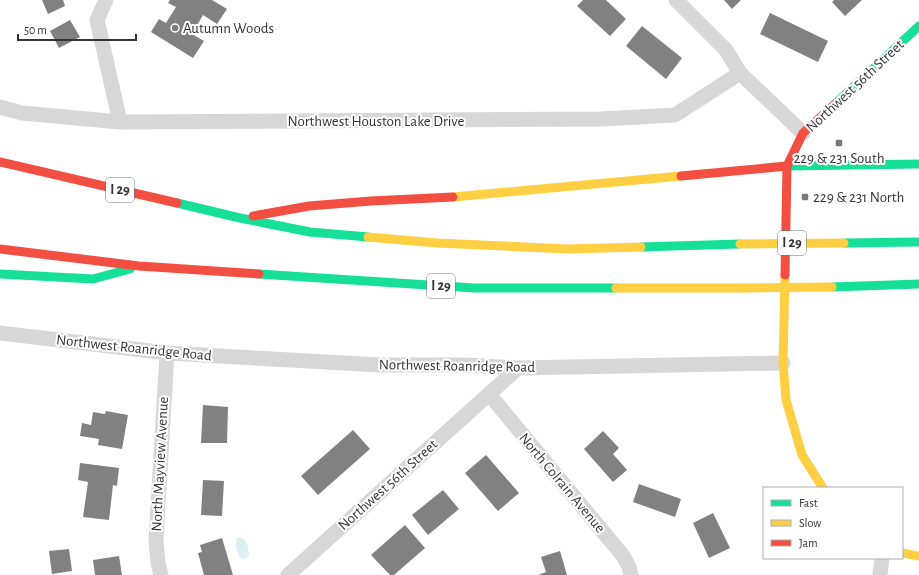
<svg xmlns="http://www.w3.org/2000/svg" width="919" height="575" font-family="'Alegreya Sans',sans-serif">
  <rect width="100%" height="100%" fill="#fff"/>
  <path fill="#dbeff5" d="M240,537C248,539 248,548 249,555C239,567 234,546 237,538Z"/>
  <g fill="#818181">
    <path d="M42,0H63L65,6L48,14Z"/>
    <path d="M170,0H212L227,9L217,24L203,15L192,34L204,41L193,58L151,32L159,19L166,23L176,7L168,3Z"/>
    <path d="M583,0H606L626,19L610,36L577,6Z"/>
    <path d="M724,0H741L732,9Z"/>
    <path d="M834,0H862L845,16L832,2Z"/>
    <path d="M770,13L828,41L818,62L760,34Z"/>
    <path d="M70,20L80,37L59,48L50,31Z"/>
    <path d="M642,26L682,58L666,79L626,46Z"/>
    <path d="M203,405L228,407L227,443H201Z"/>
    <path d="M106,411L128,415L122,449L98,445L99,439L80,436L82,423L91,425L93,412L105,414Z"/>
    <path d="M353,430L370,449L318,495L301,476Z"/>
    <path d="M603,431L619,448L613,454L627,470L613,482L584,449Z"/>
    <path d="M486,455L519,493L498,511L465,473Z"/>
    <path d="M80,463L119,468L117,486L113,485L109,520L83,517L88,482L78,480Z"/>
    <path d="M203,480L224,481L222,516L201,515Z"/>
    <path d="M639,484L681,499L675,517L633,502Z"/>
    <path d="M443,490L459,509L428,535L412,515Z"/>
    <path d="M713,513L730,548L709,558L693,523Z"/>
    <path d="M405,525L425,548L394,575H390L371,555Z"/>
    <path d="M222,538L233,575H204L198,553L202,552L200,545Z"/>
    <path d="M69,549L72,571L52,574L49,551Z"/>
    <path d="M560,551L567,575H538L546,572L541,557Z"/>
    <path d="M119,556L122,575H95L93,560Z"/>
  </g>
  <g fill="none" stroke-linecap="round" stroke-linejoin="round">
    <g stroke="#d7d7d7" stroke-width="15">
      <path d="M106,0L97,20L120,122"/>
      <path d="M676,0L726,50L740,73L803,133"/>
      <path d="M0,107L22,113L120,122L601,119L675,115L740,73"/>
      <path d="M0,333L167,353L380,365H463L518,368L783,363"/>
      <path d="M489,394L624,557L629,567L631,575"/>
      <path d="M161,575L158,563L156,540L167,353"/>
      <path d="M288,575L518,368"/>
      <path d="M880,575L882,558"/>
    </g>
    <g stroke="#16e098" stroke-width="9">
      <path d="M836,103L919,26"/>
      <path d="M787,166L919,164"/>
      <path d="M177,203L240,218L310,232L368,237"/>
      <path d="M844,243L919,242"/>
      <path d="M641,247L740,244"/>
      <path d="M0,274L93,279L130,269"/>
      <path d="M259,274L474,288H616"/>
      <path d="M832,287L919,284"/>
    </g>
    <g stroke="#ffcf43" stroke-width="9">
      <path d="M453,197L681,176"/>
      <path d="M368,237L437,243L568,249L641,247"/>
      <path d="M785,275L783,363L786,400L802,455L823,488"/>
      <path d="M616,288H743"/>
      <path d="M902,553L919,556"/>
    </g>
    <g stroke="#f24e42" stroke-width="9">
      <path d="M0,162L177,203"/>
      <path d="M681,176L787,166"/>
      <path d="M253,216L309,206L371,201L453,197"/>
      <path d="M0,249L139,266L259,274"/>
      <path d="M785,275L787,166L803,133L836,103"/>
    </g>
    <g stroke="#ffcf43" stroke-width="9">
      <path d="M740,244L844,243"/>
      <path d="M743,288L832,287"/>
    </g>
  </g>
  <g fill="#7a7a7a" stroke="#fff" stroke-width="1.5">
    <circle cx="175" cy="28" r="4"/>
    <rect x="835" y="139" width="8" height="8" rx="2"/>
    <rect x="801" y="193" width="8" height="8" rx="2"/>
  </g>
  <g text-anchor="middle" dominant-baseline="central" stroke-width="4" stroke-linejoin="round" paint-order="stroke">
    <g fill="#fff" stroke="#707070" stroke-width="1">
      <rect x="106" y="178" width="28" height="24" rx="3"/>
      <rect x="778" y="231" width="28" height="24" rx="3"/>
      <rect x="427" y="274" width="28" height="24" rx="3"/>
    </g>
    <g font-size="14" font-weight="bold" fill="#333">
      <text x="120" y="190">I 29</text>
      <text x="792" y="243">I 29</text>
      <text x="441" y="286">I 29</text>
    </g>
    <g font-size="15" fill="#333" stroke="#fff" text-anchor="start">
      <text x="183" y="28">Autumn Woods</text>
      <text x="839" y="158" text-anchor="middle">229 &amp; 231 South</text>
      <text x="813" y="197">229 &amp; 231 North</text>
    </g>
    <g font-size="15" fill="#333" stroke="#fff">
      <text transform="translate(855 86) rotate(-43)">Northwest 56th Street</text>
      <text x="376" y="121">Northwest Houston Lake Drive</text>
      <text transform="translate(134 348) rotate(6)">Northwest Roanridge Road</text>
      <text transform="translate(457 366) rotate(1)">Northwest Roanridge Road</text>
      <text transform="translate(160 464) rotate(-87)">North Mayview Avenue</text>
      <text transform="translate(562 483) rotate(50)">North Colrain Avenue</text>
      <text transform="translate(388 485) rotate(-42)">Northwest 56th Street</text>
    </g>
  </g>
  <rect x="763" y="487" width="140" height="72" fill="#ffffff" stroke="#adadad"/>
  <rect x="771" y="500" width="20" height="6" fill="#16e098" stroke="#adadad"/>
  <text x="799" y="507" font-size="12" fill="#333333">Fast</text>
  <rect x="771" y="520" width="20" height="6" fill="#ffcf43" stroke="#adadad"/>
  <text x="799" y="527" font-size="12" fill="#333333">Slow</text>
  <rect x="771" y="540" width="20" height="6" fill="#f24e42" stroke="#adadad"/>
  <text x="799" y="547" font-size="12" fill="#333333">Jam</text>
  <path d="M18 34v6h118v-6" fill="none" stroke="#333333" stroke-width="2"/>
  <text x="24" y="34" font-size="12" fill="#333333" stroke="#ffffff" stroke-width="3" paint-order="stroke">50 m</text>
</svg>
